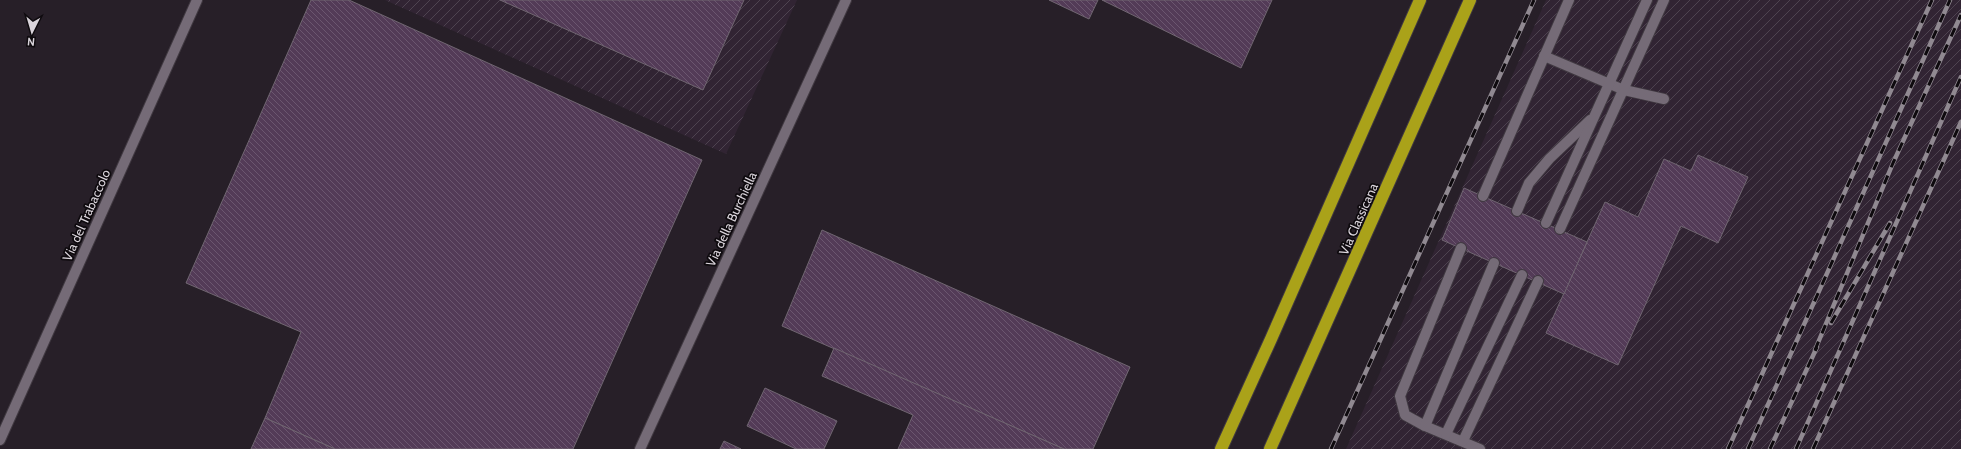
<svg xmlns="http://www.w3.org/2000/svg" width="1961" height="449" font-family="Cabin,sans-serif">
  <defs>
    <pattern id="industrial-furrows" width="10" height="10" patternUnits="userSpaceOnUse"><rect width="10" height="10" fill="#312433"/><path d="M-1 1l2-2M0 10L10 0M9 11l2-2" fill="none" stroke="#4e4350"/></pattern>
    <pattern id="building-back-hatch" width="6" height="6" patternUnits="userSpaceOnUse"><rect width="6" height="6" fill="#533b57"/><path d="M-1 5l2 2M0 0l6 6M5-1l2 2" fill="none" stroke="#6b566f"/></pattern>
  </defs>
  <rect width="100%" height="100%" fill="#271f28"/>
  <g fill="url(#industrial-furrows)">
    <path d="M385,0H797L726,154Z"/>
    <path d="M1546,0H1961V449H1346Z"/>
  </g>
  <g fill="url(#building-back-hatch)" stroke="#706671">
    <path d="M311,0H349L702,160L573,449H335L265,418L301,332L186,283Z"/>
    <path d="M500,0H744L703,90Z"/>
    <path d="M1049,0H1098L1089,19Z"/>
    <path d="M1102,0H1272L1241,68Z"/>
    <path d="M1698,155L1748,177L1718,243L1681,226L1618,365L1546,333L1605,202L1638,217L1664,159L1691,171Z"/>
    <path d="M1464,188L1587,242L1564,294L1442,240Z"/>
    <path d="M822,230L1130,367L1093,449H1064L782,326Z"/>
    <path d="M834,348L1064,449H898L913,415L822,376Z"/>
    <path d="M765,388L837,421L824,449H796L747,426Z"/>
    <path d="M265,418L335,449H251Z"/>
    <path d="M724,441L741,449H720Z"/>
  </g>
  <g fill="none" stroke-linecap="round" stroke-linejoin="round">
    <defs>
      <g id="lane">
        <path d="M1544,56L1624,90L1664,99"/>
        <path d="M1483,196L1569,0"/>
        <path d="M1517,211L1529,183L1550,158L1590,120"/>
        <path d="M1546,223L1647,0"/>
        <path d="M1560,229L1664,0"/>
        <path d="M1461,248L1400,396L1405,415L1425,426L1480,449"/>
        <path d="M1425,426L1494,263"/>
        <path d="M1446,434L1522,275"/>
        <path d="M1463,441L1538,281"/>
      </g>
      <g id="street">
        <path d="M0,440L197,0"/>
        <path d="M640,449L846,0"/>
      </g>
      <g id="highway">
        <path d="M1221,449L1271,339L1420,0"/>
        <path d="M1270,449L1470,0"/>
      </g>
    </defs>
    <use href="#lane" stroke="#403941" stroke-width="12"/>
    <use href="#street" stroke="#403941" stroke-width="12"/>
    <use href="#highway" stroke="#403941" stroke-width="14"/>
    <use href="#lane" stroke="#756b77" stroke-width="10"/>
    <use href="#street" stroke="#756b77" stroke-width="10"/>
    <use href="#highway" stroke="#aaa219" stroke-width="12"/>
    <defs>
      <g id="rail">
        <path d="M1831,323L1890,223"/>
        <path d="M1815,350L1893,163L1961,15"/>
        <path d="M1331,449L1534,0"/>
        <path d="M1728,449L1932,0"/>
        <path d="M1748,449L1950,0"/>
        <path d="M1770,449L1817,347"/>
        <path d="M1796,449L1961,77"/>
        <path d="M1813,449L1961,122"/>
      </g>
    </defs>
    <use href="#rail" stroke="#908991" stroke-width="4.5"/>
    <use href="#rail" stroke="#0e0a0e" stroke-width="3" stroke-dasharray="9" stroke-linecap="butt"/>
  </g>
  <g text-anchor="middle" dominant-baseline="central" stroke-width="3.5" stroke-linejoin="round" paint-order="stroke">
    <g font-size="13" fill="#dad4db" stroke="#0e0a0e">
      <text transform="translate(86 215) rotate(-66)">Via del Trabaccolo</text>
      <text transform="translate(731 219) rotate(-65)">Via della Burchiella</text>
      <text transform="translate(1358 219) rotate(-66)">Via Classicana</text>
    </g>
  </g>
  <g transform="translate(32 32) rotate(185)" stroke="#0e0a0e" stroke-width="3" paint-order="stroke">
  <path d="M0-3L7 15L0 10L-7 15Z" fill="#dad4db"/>
  <text y="-6" font-size="11" font-weight="bold" text-anchor="middle" fill="#dad4db">N</text>
  </g>
</svg>
